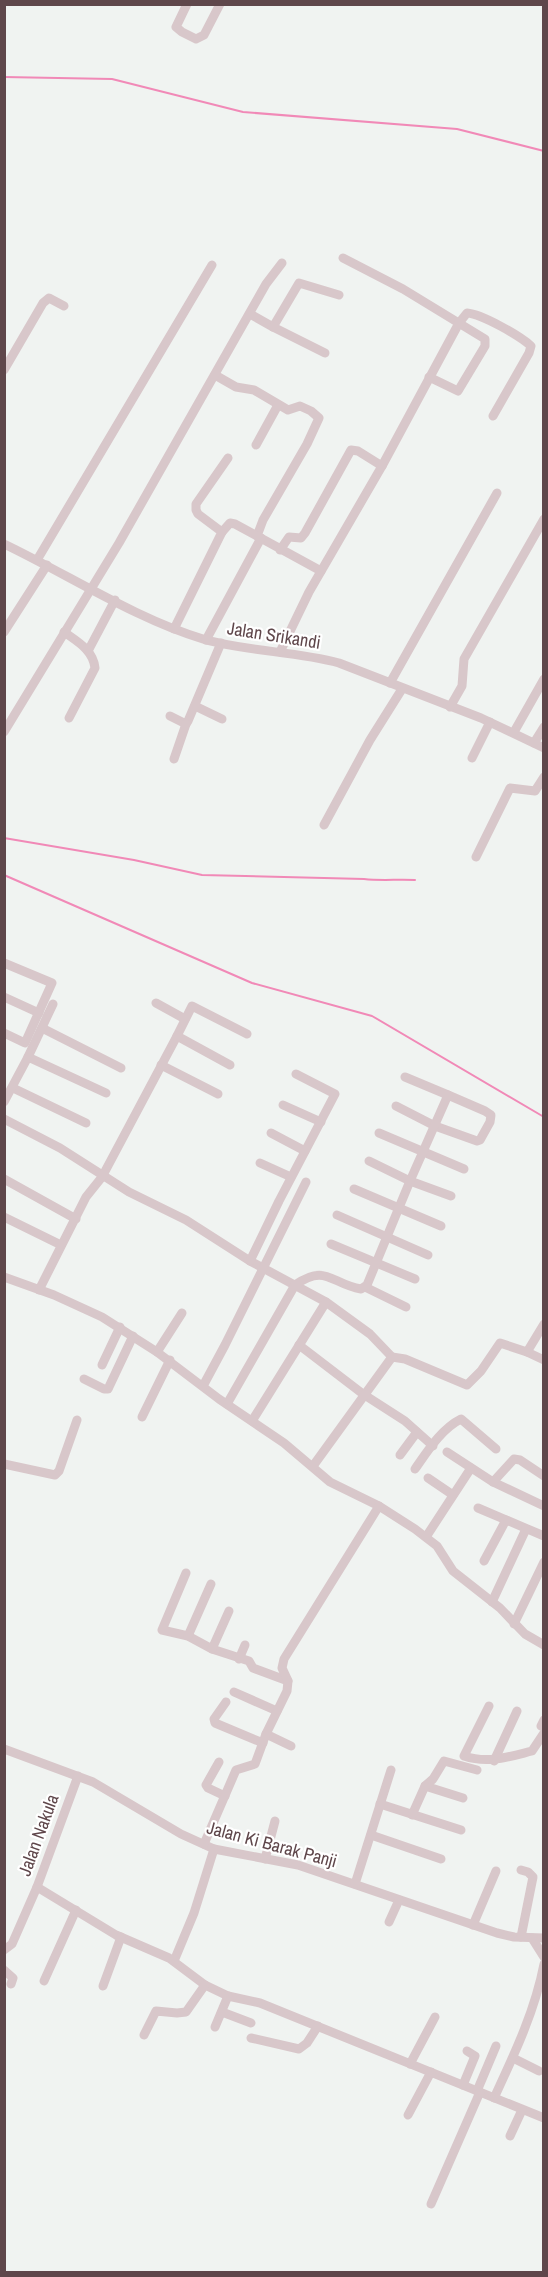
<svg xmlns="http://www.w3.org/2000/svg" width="548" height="2277" font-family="'Archivo Narrow',sans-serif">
  <rect width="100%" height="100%" fill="#f0f3f1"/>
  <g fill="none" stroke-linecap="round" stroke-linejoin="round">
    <g stroke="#f189b7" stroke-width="2">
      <path d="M4,77L112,79L243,112L457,129L544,151"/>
      <path d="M4,838L134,860L202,875L364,879C382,881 398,879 415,880"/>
      <path d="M4,875L252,983L372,1016L544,1117"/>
    </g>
    <g stroke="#d8c7ca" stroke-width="9">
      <path d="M187,4L176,27L182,32L196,39L204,35L220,4"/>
      <path d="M343,258L403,289L485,339V346L458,391L429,377"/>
      <path d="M250,314L273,327L299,283L339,295"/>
      <path d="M273,327L325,353"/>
      <path d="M4,370L43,303L49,298L64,306"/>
      <path d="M215,375L236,387L254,390L288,410L300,406L311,411L319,418L307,444L263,520L257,536"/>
      <path d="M256,445L278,405"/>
      <path d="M382,466L459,323L467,313C482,314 520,336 531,346L529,353L493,416"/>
      <path d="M222,532L230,523L235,524L321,571"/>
      <path d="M4,544C69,575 136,619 203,639C248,652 295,651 339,663L481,718L544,748"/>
      <path d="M280,550L289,537L301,538L305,533L351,450L358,451L382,466L309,592L280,652"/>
      <path d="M37,560L212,265"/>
      <path d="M174,629L222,532L198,514L196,510V504L228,458"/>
      <path d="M4,632L47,565"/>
      <path d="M64,632C78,642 93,650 95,668L69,718"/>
      <path d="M206,640L261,538"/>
      <path d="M88,651L115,600"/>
      <path d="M390,683L497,493"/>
      <path d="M195,706L222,719"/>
      <path d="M450,707L462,686L464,659L544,519"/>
      <path d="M170,716L186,724L188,721L221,643"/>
      <path d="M4,732L119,543L266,284L282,263"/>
      <path d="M514,732L544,679"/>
      <path d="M534,743L544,727"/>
      <path d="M472,758L490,722"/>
      <path d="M174,759L186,724"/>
      <path d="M324,825L370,740L402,689"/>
      <path d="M476,857L510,788L535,791L544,777"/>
      <path d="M4,963L52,983L25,1043L4,1033"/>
      <path d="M4,997L39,1013"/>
      <path d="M156,1003L185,1019"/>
      <path d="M42,1028L121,1068"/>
      <path d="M177,1036L192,1006L247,1034"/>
      <path d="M28,1057L53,1004"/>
      <path d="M161,1065L218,1094"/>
      <path d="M13,1088L86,1123"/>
      <path d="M4,1102L28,1057L106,1093"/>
      <path d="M283,1105L321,1122"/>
      <path d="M396,1106L435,1126L477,1141L480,1140L490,1122L491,1115L485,1111L448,1095"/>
      <path d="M4,1119L60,1148L129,1192L186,1220L250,1261L326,1302L370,1334L392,1357"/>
      <path d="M271,1133L305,1151"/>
      <path d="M379,1133L464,1169"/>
      <path d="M369,1161L410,1181L451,1196"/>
      <path d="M260,1163L291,1177"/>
      <path d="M4,1179L76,1219"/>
      <path d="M354,1189L441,1226"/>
      <path d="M337,1215L428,1255"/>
      <path d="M4,1217L61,1245"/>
      <path d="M331,1244L415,1279"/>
      <path d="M250,1261L279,1201L335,1094L296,1074"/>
      <path d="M4,1277L54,1295L102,1317L157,1352L219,1399L284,1443L330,1482L379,1506L415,1529L437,1546L453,1571L500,1608L525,1634L544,1645"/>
      <path d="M365,1287L406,1307"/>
      <path d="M39,1290L86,1197L102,1177L177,1036L230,1065"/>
      <path d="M299,1345L363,1394L405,1421L433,1446"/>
      <path d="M157,1352L182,1313"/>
      <path d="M527,1352L544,1324"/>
      <path d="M102,1365L120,1327"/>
      <path d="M84,1379L104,1389H108L133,1336"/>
      <path d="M203,1386L225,1345L306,1182"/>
      <path d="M227,1404L295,1285C326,1263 331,1284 361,1289L367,1285L410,1181L448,1095L405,1077"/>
      <path d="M142,1417L170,1360"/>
      <path d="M252,1421L326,1302"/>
      <path d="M447,1452L493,1482L544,1506"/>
      <path d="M400,1455L417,1432"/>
      <path d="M4,1464L55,1475L59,1471L77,1420"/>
      <path d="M313,1466L392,1357L405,1359L467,1385L481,1371L500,1343L527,1352L544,1360"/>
      <path d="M415,1469C427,1452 441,1429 461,1419L496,1449"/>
      <path d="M428,1478L453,1495"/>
      <path d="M493,1482L514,1459L520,1460L544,1476"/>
      <path d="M478,1508L544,1536"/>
      <path d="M426,1537L471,1468"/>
      <path d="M484,1561L506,1520"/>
      <path d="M186,1573L162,1630L188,1636L212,1649L249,1661L253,1668L288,1681"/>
      <path d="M492,1602L526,1529"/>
      <path d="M514,1624L544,1562"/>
      <path d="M188,1636L211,1584"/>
      <path d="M212,1649L229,1611"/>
      <path d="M239,1659L245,1645"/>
      <path d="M234,1692L277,1711"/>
      <path d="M226,1702L214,1719L215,1723L263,1743"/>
      <path d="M489,1706L464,1756C488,1764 508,1757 532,1751L544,1733"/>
      <path d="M544,1720L541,1726L544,1727"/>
      <path d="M266,1734L291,1746"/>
      <path d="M4,1749L93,1782L181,1834L214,1849L298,1865L497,1933L514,1937L544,1938"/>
      <path d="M494,1761L517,1711"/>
      <path d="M219,1762L206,1785L208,1788L225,1796"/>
      <path d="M425,1786L463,1798"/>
      <path d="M380,1804L461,1830"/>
      <path d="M412,1815L425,1786L433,1779L444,1761L477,1770"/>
      <path d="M371,1835L441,1859"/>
      <path d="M204,1844L236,1770L255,1764L266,1734L287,1691L288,1681L282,1668L284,1659L379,1506"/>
      <path d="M265,1859L275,1821"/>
      <path d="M521,1870L528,1872L533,1877L521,1937"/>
      <path d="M355,1884L391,1770"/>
      <path d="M37,1887L116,1935L169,1958L205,1985L228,1996L260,2003L544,2118"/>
      <path d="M389,1922L399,1900"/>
      <path d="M473,1925L496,1871"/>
      <path d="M532,1938L544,1957"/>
      <path d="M4,1950L12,1944L37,1887L78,1776"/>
      <path d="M174,1961L194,1913L214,1849"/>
      <path d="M4,1970L13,1978L11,1984"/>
      <path d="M44,1981L76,1910"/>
      <path d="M103,1986L121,1937"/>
      <path d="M222,2012L251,2023"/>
      <path d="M215,2027L228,1996"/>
      <path d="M144,2035L156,2011L177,2013L186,2012L205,1985"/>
      <path d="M251,2038L299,2049L307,2043L318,2026"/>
      <path d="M513,2058L539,2071"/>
      <path d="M410,2064L435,2017"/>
      <path d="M463,2085L475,2056L467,2051"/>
      <path d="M477,2091L496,2046"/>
      <path d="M494,2098C514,2055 535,2011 544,1964"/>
      <path d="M408,2115L431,2072"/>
      <path d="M510,2136L522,2110"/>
      <path d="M431,2204L480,2092"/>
    </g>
  </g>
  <g text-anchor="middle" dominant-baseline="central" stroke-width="4.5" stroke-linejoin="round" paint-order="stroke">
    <g font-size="18" fill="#5f474b" stroke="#fff">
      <text transform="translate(274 635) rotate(9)">Jalan Srikandi</text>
      <text transform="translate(38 1835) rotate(-70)">Jalan Nakula</text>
      <text transform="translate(272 1844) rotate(15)">Jalan Ki Barak Panji</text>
    </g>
  </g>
  <rect width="548" height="2277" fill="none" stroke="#5f474b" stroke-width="12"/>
</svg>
